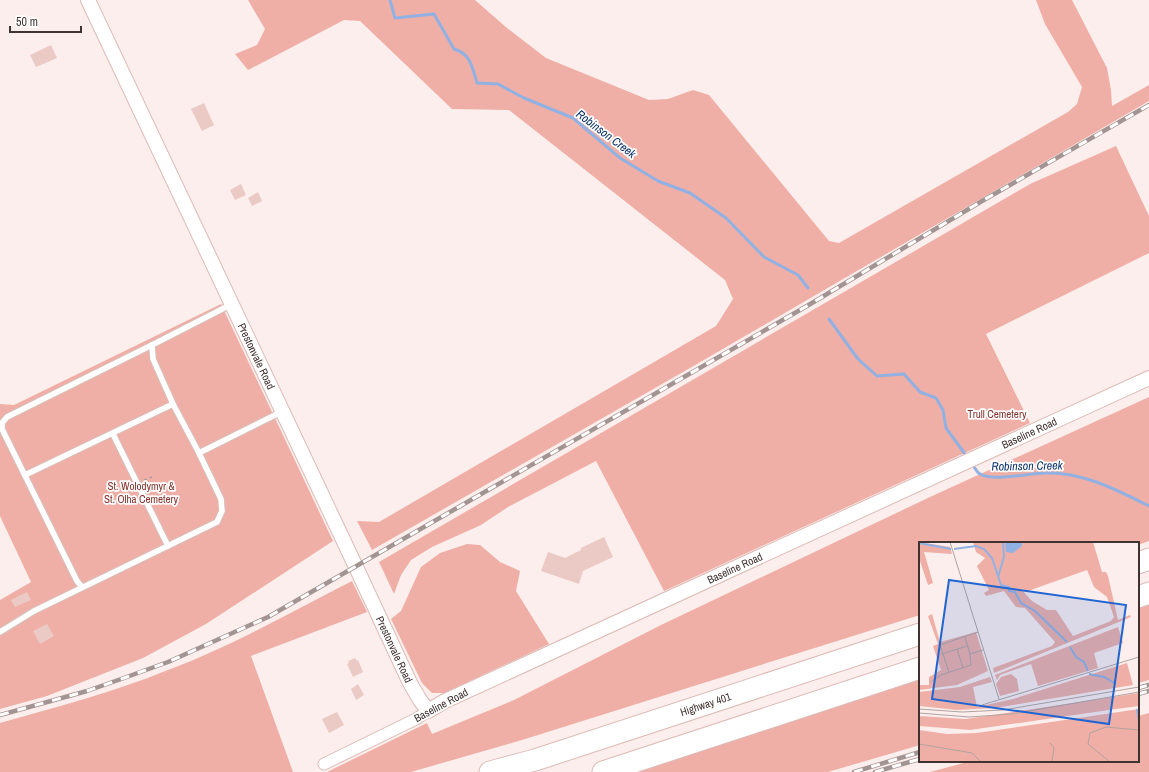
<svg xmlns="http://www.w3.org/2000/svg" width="1149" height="772" font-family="'Archivo Narrow',sans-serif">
  <rect width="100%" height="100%" fill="#fceeec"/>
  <g fill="#efafa6">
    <path d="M248,0H475L507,28L546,58L649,100L668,99L693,90L709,95L829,241L839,243L1068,112L1077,104L1082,87L1045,24L1036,0H1072L1107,68L1111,90L1112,106L1149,85V101L697,364L372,550L357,521L379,522L716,326L733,299L725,280L509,110L452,109L360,21L344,20L248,70L235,54L257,45L265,29Z"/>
    <path d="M1116,146L1149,216V253L986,334L1030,423L664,591L596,461L508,507L481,525L432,547L411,560L401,575L394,594L379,562L1030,184Z"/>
    <path d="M221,304L333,541L206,624L143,658L47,696L0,709V600L31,582L0,516V404L14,405Z"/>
    <path d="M1149,397V541L1138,545V543H920V615L522,740L411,772H327L427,723L432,734L514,700L661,625L930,497Z"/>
    <path d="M467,544L480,545L500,562L520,571L516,591L549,644L444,693H432L422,683L391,619L401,611L421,567L440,553Z"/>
    <path d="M352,581L367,612L251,656L293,772H0V723C57,707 114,692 168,670C232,646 291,612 352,581Z"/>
    <path d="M1149,601V680L1138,683V605Z"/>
    <path d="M920,677V745L828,772H636Z"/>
    <path d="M1149,713V772H930L971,761H1138V716Z"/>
  </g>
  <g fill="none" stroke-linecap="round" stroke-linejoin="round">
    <g stroke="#91b1e3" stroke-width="3">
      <path d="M390,0L395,18L434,14L454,49C471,54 472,67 477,83L498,84L524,98L573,118L620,158L658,181L690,193L726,218L764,257L798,275L808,288"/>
      <path d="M829,319L858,359L877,376L904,374L920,392L936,398L943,410L946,428L965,454"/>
      <path d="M974,467C976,469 977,473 980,474C994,482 1029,473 1046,473C1083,472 1117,490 1149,506"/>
    </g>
  </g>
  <g fill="#ebc9c4">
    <path d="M51,45L57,58L36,67L30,55Z"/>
    <path d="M204,103L214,125L202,131L191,109Z"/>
    <path d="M241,184L246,195L235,200L230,190Z"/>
    <path d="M258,192L262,201L252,206L248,198Z"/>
    <path d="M604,537L613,557L583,571L579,584L541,571L548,552L565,558L581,550V548Z"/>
    <path d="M27,592L31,600L15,607L11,600Z"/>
    <path d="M47,624L54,636L40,644L33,631Z"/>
    <path d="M355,658L357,661L358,660L363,672L353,677L347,664L349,663L348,661Z"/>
    <path d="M358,684L364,695L356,700L351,689Z"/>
    <path d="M337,712L344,725L329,733L322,719Z"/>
  </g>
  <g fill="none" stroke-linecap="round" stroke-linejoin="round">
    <defs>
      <g id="service">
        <path d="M152,345L153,359L173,404L199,453"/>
        <path d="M113,434L168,546"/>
        <path d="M25,475L173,404"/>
        <path d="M82,587L77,581L2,429V423L7,417L152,345L232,304"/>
        <path d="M0,632L34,611L217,522L222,511L221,499L199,453L283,411"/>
      </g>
      <path id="minor" d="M324,764L416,719L428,711"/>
      <g id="tertiary">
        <path id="s1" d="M88,0L356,567L410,683L420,700L428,711L445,701L1149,378"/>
      </g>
      <g id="motorway">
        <path d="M1138,563L1149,559"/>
        <path d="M1138,597L1149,593"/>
        <path id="s2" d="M490,772L535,760L920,634"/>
        <path d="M603,772L920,668"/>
      </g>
    </defs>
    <use href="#service" stroke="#dcbbb6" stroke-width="8"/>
    <use href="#minor" stroke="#dcbbb6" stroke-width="13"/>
    <use href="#tertiary" stroke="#dcbbb6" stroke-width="16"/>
    <use href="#motorway" stroke="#dcbbb6" stroke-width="23"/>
    <path stroke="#aa9c9a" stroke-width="1.5" stroke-dasharray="3 3" stroke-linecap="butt" d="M144,480L152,477"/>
    <use href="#service" stroke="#fff" stroke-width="5.5"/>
    <use href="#minor" stroke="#fff" stroke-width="11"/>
    <use href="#tertiary" stroke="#fff" stroke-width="14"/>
    <use href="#motorway" stroke="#fff" stroke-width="21"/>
    <defs>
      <g id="rail">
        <path d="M1138,688L1149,685"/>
        <path d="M1138,694L1149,691"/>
        <path d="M0,715L87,691L124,678L168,662L268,617L807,306L982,201L1149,105"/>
        <path d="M854,772L920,752"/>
        <path d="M875,772L920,759"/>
      </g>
    </defs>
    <use href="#rail" stroke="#a29492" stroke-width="4.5"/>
    <use href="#rail" stroke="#fff" stroke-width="3" stroke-dasharray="9" stroke-linecap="butt"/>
  </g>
  <g text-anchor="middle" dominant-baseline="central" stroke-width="3.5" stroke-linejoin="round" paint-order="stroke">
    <g font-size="11" fill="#403231" stroke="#fff">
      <text stroke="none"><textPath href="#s1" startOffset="394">Prestonvale Road</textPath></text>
      <text stroke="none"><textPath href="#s1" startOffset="1451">Baseline Road</textPath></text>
      <text stroke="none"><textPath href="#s1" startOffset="1127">Baseline Road</textPath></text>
      <text stroke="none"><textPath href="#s1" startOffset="718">Prestonvale Road</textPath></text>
      <text stroke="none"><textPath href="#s2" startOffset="226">Highway 401</textPath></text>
      <text transform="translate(441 705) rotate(-28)">Baseline Road</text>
    </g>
    <g font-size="11" fill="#82332c" stroke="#fff">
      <text x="997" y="414">Trull Cemetery</text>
      <text x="141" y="486">St. Wolodymyr &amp;<tspan x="141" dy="13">St. Olha Cemetery</tspan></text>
    </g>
    <g font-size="12" font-style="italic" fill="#0b316b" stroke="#fff">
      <text transform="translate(606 134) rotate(37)">Robinson Creek</text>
      <text transform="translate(1027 466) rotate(-1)">Robinson Creek</text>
    </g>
  </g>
  <g transform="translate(919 542)">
    <rect width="220" height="220" fill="#fceeec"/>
    <path d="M0,0L31,5L33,12L5,10L14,41L9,43L0,16ZM54,0H86L87,4L95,9L103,4L104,0H174L183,30H187L189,34L199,78L211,73L212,75L75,131L74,126L133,104L136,100L106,66L97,65L85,49L67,54L65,51L70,48L58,24L66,16L57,10ZM168,28L175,45L188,55L195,75L192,79L154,94L137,68H128L113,59L102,47L109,49ZM13,72L21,100L57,90L69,129L38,143L0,148V143H10V135L22,128L14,104L19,102L9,74ZM199,85L204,101L175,111L179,126L119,144L112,122L81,133L78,138L76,133ZM208,121L214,143L76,166L38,168L0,164V150L41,145L71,135L73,140L54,145L58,165L94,157ZM92,132L98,137L100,149L81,154L77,142L82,135ZM220,151V164L197,167L51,188L0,184V174L47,177ZM220,167V220H0V188L28,192L58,191Z" fill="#efafa6" fill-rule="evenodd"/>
    <path d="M86,0H104L103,4L94,11L87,10Z" fill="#91b1e3"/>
    <path fill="none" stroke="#91b1e3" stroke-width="2" d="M0,1L32,7M35,7L57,4L65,7L73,16L82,43L90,45V49L96,50L102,61L116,69L148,100M79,35L85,15L84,0M151,105L157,115L165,120L169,129M170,132L185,135L197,142M218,167L220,179"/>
    <path fill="none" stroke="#b1a3a1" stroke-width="1" d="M31,0L80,157M46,95L51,112M38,107L44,126M23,112L48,104M30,130L21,103L59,90M11,140L22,133L52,123L51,112L64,108M63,163L220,115M0,167L43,170L84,168L220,145M0,171L50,175L93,172L220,150M131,201L135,206L133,220M0,202L53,211L62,220M191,220L169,202L171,191L187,185L220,188"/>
    <path fill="#2065d1" fill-opacity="0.15" stroke="#2065d1" stroke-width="2" d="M30,38L207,63L190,182L13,157Z"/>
    <rect width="220" height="220" fill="none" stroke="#403231" stroke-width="2"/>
  </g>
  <path d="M10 26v6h71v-6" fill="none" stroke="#403231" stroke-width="2"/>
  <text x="16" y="26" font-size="12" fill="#403231" stroke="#ffffff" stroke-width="3" paint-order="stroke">50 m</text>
</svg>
